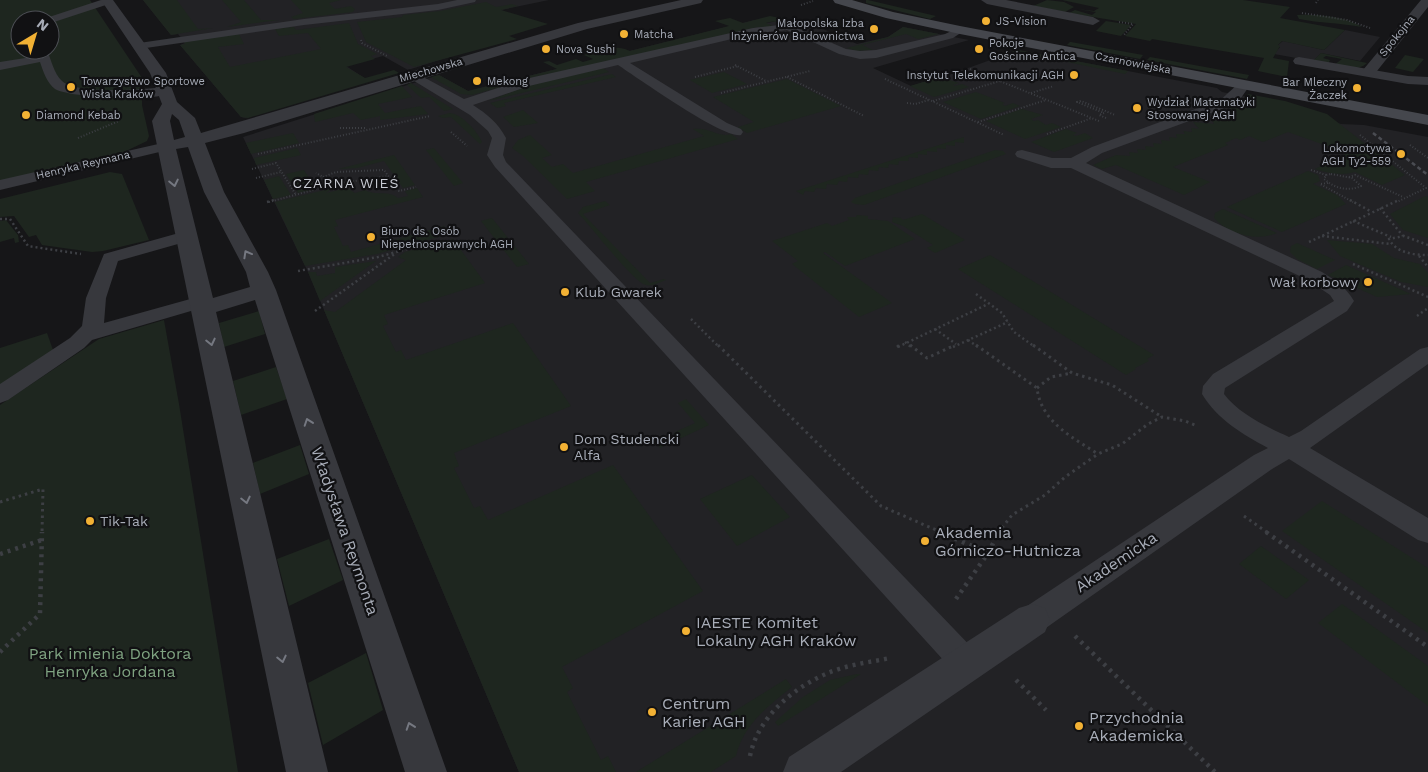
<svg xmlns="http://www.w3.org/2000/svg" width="1428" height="772" font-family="'Work Sans',sans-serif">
  <rect width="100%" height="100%" fill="#161618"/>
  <g fill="#222225">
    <path d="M143,0H549L501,10L513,15L474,25L511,37L408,70L383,56L346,66L369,81L246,118L241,117L180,45L185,43L178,34L171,35Z"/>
    <path d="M755,20L765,23L780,21L792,24L805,21L857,44L888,37L903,27L969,40L873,68L911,86L971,67L1018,50L1217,88L1222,92L1268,101L1264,103L1341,124L1364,125L1428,137V772H519L308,272L243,137L439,75L468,91Z"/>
    <path d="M1345,30L1380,37L1360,61L1321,53L1313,61L1274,54L1280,47L1277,46L1283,41L1324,50Z"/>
  </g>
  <g fill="#1e261f" fill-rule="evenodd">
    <path d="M0,0H90L142,78V105L149,136L147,141L124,152L0,181ZM20,20H50V50H20Z"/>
    <path d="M143,0H177L198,29L213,28L171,35Z"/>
    <path d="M222,0H244L261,20H279L227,27L241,22Z"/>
    <path d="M291,0H341L329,3L335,9L351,6L355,9L353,12L294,19L291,17L303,13Z"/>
    <path d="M866,0H868L936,16L930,19L866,3Z"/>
    <path d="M1047,0L1064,2L1074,7L1065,12L1033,6Z"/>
    <path d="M1062,0H1243L1290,7L1280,18L1345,30L1324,50L1282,41L1278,45L1280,46L1273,58L1289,61L1287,77L1258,71L1264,58L1152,39L1150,41L1125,36L1136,24L1069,13L1075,10L1092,15L1096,12L1077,9L1094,11L1099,8Z"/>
    <path d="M486,2L496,7L512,4L518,6L501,10L548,24L509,36L517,39L414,67L366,42L357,22L402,17L403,15L440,11Z"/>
    <path d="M1297,15C1316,14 1345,16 1362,27C1341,23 1319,23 1299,19Z"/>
    <path d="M770,16C776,18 783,17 788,19L786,21L796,23C786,26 777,19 766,23L775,27H758L514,83L472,95L461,94L431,77L439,75L468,91L557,69L543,62L549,61L557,65L576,59L583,62L593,59L584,55C601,49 613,44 630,51L729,26L715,21L730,18L743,23Z"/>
    <path d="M1106,21L1131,25L1121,36L1096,31Z"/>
    <path d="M349,23L358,44L377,54L371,56L375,59L346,67L365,78L394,70L399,73L248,118L241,117L180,45L185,44L184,42L239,34L244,44L218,47L230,67L321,49L308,33L279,36L275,29L294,27L296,30Z"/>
    <path d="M903,27L939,34L918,39L906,34L862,45L873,50L857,51L847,48L888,37Z"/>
    <path d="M1070,42H1071L1143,55L1140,59L1067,45Z"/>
    <path d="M1018,50L1128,71L1125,74L1024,53L1022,54L1011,52Z"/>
    <path d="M1321,53L1367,63C1358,72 1345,67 1334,65L1342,59L1326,56L1323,58L1330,60L1328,64L1313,61Z"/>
    <path d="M1405,55L1424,59L1413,72L1395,68Z"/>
    <path d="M1150,57L1249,75L1247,79L1147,60Z"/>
    <path d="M603,68L609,72L488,101L527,86Z"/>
    <path d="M724,72L747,84L712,93L690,80Z"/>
    <path d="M612,74L616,77L504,103L506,106L497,108L490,103Z"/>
    <path d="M940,77L959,83L953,85L954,86L962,84L969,87L934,97L910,86Z"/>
    <path d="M787,79L841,106L747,133L738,127L754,122L713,97Z"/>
    <path d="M411,83L453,109L444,111L429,97L421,98L407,85Z"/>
    <path d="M402,86L412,97L378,104L385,113L421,106L428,114L380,120V116L361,120L353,113L315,122L314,114Z"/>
    <path d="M976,92L1005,103L1002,104L1005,106L1013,103L1020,106L981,119L943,102Z"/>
    <path d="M1248,94L1285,101L1327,114L1405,175L1382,185L1355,172C1342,176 1327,173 1315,169L1347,153L1288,132L1263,142L1249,136L1240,140L1236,138L1225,143L1228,145L1173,167L1210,182L1184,195L1116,165L1102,169L1093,165L1116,155L1130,156L1129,152L1138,153L1137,149L1146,150L1145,146L1154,147L1153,143L1162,144L1161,140L1170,141L1169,137L1177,138L1176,134H1185L1183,131L1192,132L1191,128L1199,129L1193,122L1214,124L1212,120L1221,121L1219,118H1228L1226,115L1217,114L1221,112L1229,115L1237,111L1230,109L1231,108L1245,109L1244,106H1252L1250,103L1241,102Z"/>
    <path d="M1022,109L1043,115L1031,119L1034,121L1038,120L1046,125L1052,123L1061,127L1025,139L986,121Z"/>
    <path d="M523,110L538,123L514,127L503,117Z"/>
    <path d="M450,113C462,114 478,132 482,142L480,144L451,117L443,118L438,116Z"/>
    <path d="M693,129C711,127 718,138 731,134L738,139L586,182L595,191L567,199L523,156L512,148L518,140L530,135L552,155L542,158L552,167L563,164L573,173L704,136Z"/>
    <path d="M1066,129L1077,133L1073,135L1076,136L1085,133L1093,138L1054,152L1031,142Z"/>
    <path d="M293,133L299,143L251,154L246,143Z"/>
    <path d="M964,137V143L955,142V146L946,145V149L937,148V152L927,151V155L918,154V158L909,157L908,161H899L898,165L889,164L888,168L879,167L878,171L869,170L868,175L859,174L858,178L848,177L847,182L839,181L837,185L827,184L826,189L816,188L814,192L805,191L803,195L796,191Z"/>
    <path d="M297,148L301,155L256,165L254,158Z"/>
    <path d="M434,148L438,153L463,183L454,186L426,150Z"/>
    <path d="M995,150L1003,151L1006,154L864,205L855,204L851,202L855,198Z"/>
    <path d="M394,155L415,185L403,188L384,161L357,168L338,169Z"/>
    <path d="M304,170L316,189L298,193L286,174Z"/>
    <path d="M1308,171L1318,175L1320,181L1313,184L1337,195L1346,204L1282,232L1227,207Z"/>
    <path d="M110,172L122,174L149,240L103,251L92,252L42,245L36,235L29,237L14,216L0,217V199Z"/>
    <path d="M279,176L291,195L273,199L264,180Z"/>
    <path d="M333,188L326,193L347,188L355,193L365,190C375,196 389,190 398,198L408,196L405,191L417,188L423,197L335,220L338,226L334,227L343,246L348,245L351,252L444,226L449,234L377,254L305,266L275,202Z"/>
    <path d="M1425,196L1428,197V238L1403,230L1390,214Z"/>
    <path d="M605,201L610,205L583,214L650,283L664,279L666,280C660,282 652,287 646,285C633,282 591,226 578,213L583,207Z"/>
    <path d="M1223,209L1277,233C1257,242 1228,234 1214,218L1215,213Z"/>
    <path d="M922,214L965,240L935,253L927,248L933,245L903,226L892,222L893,217L901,218L903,220Z"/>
    <path d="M857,215L868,216V219L888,221L915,239L845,266L825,252L823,253L892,303L859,317L792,264L798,261L772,241L827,223L832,226L849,220L847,217H856Z"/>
    <path d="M492,218L529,264L517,267L481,221Z"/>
    <path d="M6,220L18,235L19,242L15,243L14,238L0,242V221Z"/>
    <path d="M453,239L485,283L384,315L388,324L383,326L396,352L401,350L406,360L513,323L571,406L454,453L459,466L454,468L474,508L480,506L488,520L613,465L703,591L562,667L573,688L567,692L601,760L608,756L616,772H519L324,310L335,312L406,260L398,257L405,252Z"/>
    <path d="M1327,240L1372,244L1394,258L1420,264L1428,273V287L1401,282L1340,256Z"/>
    <path d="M1297,243L1335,260L1317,269L1297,259L1290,252L1291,246Z"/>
    <path d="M990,255L1154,355L1147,359L1149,361L1135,368L1136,369L1126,375L958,269Z"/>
    <path d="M376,261L320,301L308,272H316L317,276L335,273V267Z"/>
    <path d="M1346,265L1411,294L1377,297L1328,275Z"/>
    <path d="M259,311L265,334L224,347L219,323Z"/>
    <path d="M164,320L179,404L238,772H0V405L99,339Z"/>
    <path d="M47,333L53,350L0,386V348Z"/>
    <path d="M276,367L287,399L241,415L233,381Z"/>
    <path d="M686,399L709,425L660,448L658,445L671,439L675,432L695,423L678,403Z"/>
    <path d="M300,445L309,474L260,494L253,463Z"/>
    <path d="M752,475L790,517L737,546L700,499Z"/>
    <path d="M1322,501L1428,568V633L1282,531Z"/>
    <path d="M329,539L343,580L289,606L277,559Z"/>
    <path d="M1261,546L1309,580L1286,599L1239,564Z"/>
    <path d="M1342,604L1428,666V706L1318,623Z"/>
    <path d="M366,653L383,710L323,745L308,683Z"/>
    <path d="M857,674H861L778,726L775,722L803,697L830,680Z"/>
    <path d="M786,679L792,687C769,705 743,725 736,756L711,772H636Z"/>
  </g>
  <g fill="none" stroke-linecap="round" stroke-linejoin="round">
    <g stroke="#3d3f44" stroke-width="2" stroke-dasharray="1 2" stroke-linecap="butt">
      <path d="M1316,3L1318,0"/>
      <path d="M801,5L813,1"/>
      <path d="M1302,13L1347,20L1370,28"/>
      <path d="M1119,22L1133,24L1124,35"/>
      <path d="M361,40L362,43L387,56"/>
      <path d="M735,65L766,81"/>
      <path d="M970,69L1099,121"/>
      <path d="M695,77L738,66"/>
      <path d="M787,77L864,116"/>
      <path d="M885,79L1004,135"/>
      <path d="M721,93L810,71"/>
      <path d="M1031,93L1054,86"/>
      <path d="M933,101L1000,81"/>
      <path d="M907,103L915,104L929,100"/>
      <path d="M1106,118L1099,115L1104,113L1077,102L1081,101L1115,115"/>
      <path d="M978,122L1046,100"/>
      <path d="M340,128H366"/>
      <path d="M451,132L467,146"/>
      <path d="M1047,134L1092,118"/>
      <path d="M1360,135L1426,188L1397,202"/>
      <path d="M78,138L119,121"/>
      <path d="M1410,145L1428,158"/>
      <path d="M258,154L430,116"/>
      <path d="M252,169L276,163L296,195"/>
      <path d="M1311,170L1326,175"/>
      <path d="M1331,174L1352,178L1361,186C1348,192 1334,188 1324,179L1326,175Z"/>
      <path d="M323,177L336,172L384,170L399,191L416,187"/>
      <path d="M1349,177L1355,175L1403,197"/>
      <path d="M256,178L281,172"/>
      <path d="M1328,183L1320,184L1353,202"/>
      <path d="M335,184L388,176"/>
      <path d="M269,202L335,184L316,173"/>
    </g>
    <g stroke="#3d3f44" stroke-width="2.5" stroke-dasharray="2 3" stroke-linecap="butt">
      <path d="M1350,200L1372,212"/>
      <path d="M267,202L274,200"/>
      <path d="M1380,208L1403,236"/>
      <path d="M0,219H10L28,246L81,254"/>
      <path d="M1353,221L1391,237"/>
      <path d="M1322,236L1390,244"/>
      <path d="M1309,242L1399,200"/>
      <path d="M1428,245L1404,236L1389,239C1396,253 1414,255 1428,255"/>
      <path d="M1419,256L1428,267"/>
      <path d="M1353,264L1428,297"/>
      <path d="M298,271L378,257L418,246"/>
      <path d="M976,294L1002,313L1014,332L1035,347"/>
      <path d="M315,311L396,253"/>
      <path d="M1417,316L1428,308"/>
      <path d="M691,319L719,347"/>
      <path d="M935,329L956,344"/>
      <path d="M968,340L978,347"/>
      <path d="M905,342L911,347"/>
      <path d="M898,347L988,304"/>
      <path d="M953,347L1008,322"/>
    </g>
    <g stroke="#3d3f44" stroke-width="3" stroke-dasharray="2.5 4" stroke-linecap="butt">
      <path d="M718,345L881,506L943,533"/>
      <path d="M910,345L927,358L955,345"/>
      <path d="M976,345L1037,388C1041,422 1072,437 1098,454"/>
      <path d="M1033,345L1072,373L1112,385L1162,417"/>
      <path d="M897,347L900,345"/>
      <path d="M1037,388L1051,377L1072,373"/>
      <path d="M0,502L43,489L42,533"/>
      <path d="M1244,516L1268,533"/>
      <path d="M998,533L1012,515L1045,495L1065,477L1098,454L1122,444L1148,424L1162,417L1185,421L1197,426"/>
    </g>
    <g stroke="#3d3f44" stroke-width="4.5" stroke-dasharray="3 5" stroke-linecap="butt">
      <path d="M940,532L988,553"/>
      <path d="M1266,532L1428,647"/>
      <path d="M0,554L42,540"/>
      <path d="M956,599L988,553L999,532"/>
      <path d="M1075,636L1215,772"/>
      <path d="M0,652L40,614L42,532"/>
      <path d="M1016,680L1046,710"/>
      <path d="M750,756C758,716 796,685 833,671C852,664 871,662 890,658"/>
    </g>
    <g fill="#37383d" fill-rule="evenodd">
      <path d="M101,0L113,1L112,3L54,22L50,23V20H45L46,18Z"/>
      <path d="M457,0H476L475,2L438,10L304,25L139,49L133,46L139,43L304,19L438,4Z"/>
      <path d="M788,24L846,49L860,51L876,50L945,34L960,27L965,30L953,38L876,58L860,59L839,54L787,30L753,34L630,63L727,123L741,129L743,132L741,135C723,139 638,78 618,65L529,86L473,105C487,114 498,123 506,138L503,155L506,162L978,654L983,664L978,674L967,679L956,674L495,167L487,155L492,138L488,131L470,115L406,76L408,73H416L464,99L525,79L753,28Z"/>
      <path d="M35,50H47C51,59 54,74 62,81C77,95 144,89 166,87L172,91C163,103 70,98 55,89C47,83 43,71 40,62L0,70V62L38,56Z"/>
      <path d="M1299,57L1408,76L1428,77V85L1408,84L1295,64L1293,61L1295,58Z"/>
      <path d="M1244,81L1250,85L1241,98L1230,106L1102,153L1086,163L1322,272C1336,281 1345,286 1354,301L1347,311L1225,388L1224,394C1239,414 1267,427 1289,437L1301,431L1420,349L1428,347V364L1310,448L1428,518V543L1418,540L1289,459L1272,469L1043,630L1032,633L1021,630L1017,620L1021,610L1254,455L1268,448C1242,434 1218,420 1202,394L1203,386L1213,374L1334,301L1330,295L1308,280L1071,168H1051L1017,157L1015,154L1017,151L1022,150L1052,158H1071L1092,147L1220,100C1227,95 1237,83 1244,81Z"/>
      <path d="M167,142L172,143L174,146L172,149L0,190V180Z"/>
      <path d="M186,231L192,232L195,236L192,240L118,261L106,298L104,323L201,296L208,298L211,302L208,306L92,340L84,348L8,400L0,403V384L70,338L82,326L86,298L104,254Z"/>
    </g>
    <g fill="#37383d" fill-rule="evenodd">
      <path d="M101,0H113L166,73L177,102L195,118L201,133L578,23L681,0H703L701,3L587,29L244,133L205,143L224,192L268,272L276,290L447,772H405L255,300L216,312L328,772H286L152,121L162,104L150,73ZM172,114L179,120L185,137L174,140L170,121ZM188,147L204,192L246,272L250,287L213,298L176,149Z"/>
      <path d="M981,0H1006L1093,17L1100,21L1093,25L987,4Z"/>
      <path d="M1421,0H1428V7L1373,76H1363L1360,73L1363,70Z"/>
      <path d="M1032,604L1045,608L1050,620L1045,632L841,772H783L789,757L1019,608Z"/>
    </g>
    <path fill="#45474d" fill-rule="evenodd" d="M833,0H852L893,12L960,26L1428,115V125L960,34L886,18L835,3Z"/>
    <path stroke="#4a4c52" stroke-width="2.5" stroke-dasharray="4 3" stroke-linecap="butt" d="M1373,133L1428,175"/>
  </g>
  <defs><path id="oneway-chevron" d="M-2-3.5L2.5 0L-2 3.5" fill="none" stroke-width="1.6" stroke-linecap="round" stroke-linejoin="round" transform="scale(1.25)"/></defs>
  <g stroke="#757881">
    <use href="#oneway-chevron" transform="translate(174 183) rotate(78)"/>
    <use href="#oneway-chevron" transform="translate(247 254) rotate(-119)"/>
    <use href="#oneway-chevron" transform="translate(211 342) rotate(77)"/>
    <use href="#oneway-chevron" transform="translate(308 422) rotate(-109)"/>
    <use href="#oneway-chevron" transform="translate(246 500) rotate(77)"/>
    <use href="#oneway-chevron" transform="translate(282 659) rotate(77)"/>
    <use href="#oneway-chevron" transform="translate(410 726) rotate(-109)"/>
  </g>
  <g fill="#f2b134" stroke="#111113" stroke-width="2">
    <circle cx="986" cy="21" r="5"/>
    <circle cx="874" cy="29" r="5"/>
    <circle cx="624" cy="34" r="5"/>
    <circle cx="546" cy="49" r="5"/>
    <circle cx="979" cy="49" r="5"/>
    <circle cx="1074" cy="75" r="5"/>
    <circle cx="477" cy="81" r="5"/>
    <circle cx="71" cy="87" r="5"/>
    <circle cx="1357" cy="88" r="5"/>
    <circle cx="1137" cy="108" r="5"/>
    <circle cx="26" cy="115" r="5"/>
    <circle cx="1401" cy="154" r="5"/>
    <circle cx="371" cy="237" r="5"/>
    <circle cx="1368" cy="282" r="5"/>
    <circle cx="565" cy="292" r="5"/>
    <circle cx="564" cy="447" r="5"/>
    <circle cx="90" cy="521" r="5"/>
    <circle cx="925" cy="541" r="5"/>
    <circle cx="686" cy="631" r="5"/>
    <circle cx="652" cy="712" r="5"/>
    <circle cx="1079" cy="726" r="5"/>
  </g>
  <g text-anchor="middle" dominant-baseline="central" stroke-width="4.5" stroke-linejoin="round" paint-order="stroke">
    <g font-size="11" fill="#a8adb8" stroke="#111113" text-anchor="start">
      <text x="996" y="21">JS-Vision</text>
      <text x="864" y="23" text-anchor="end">Małopolska Izba<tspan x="864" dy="13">Inżynierów Budownictwa</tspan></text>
      <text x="634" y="34">Matcha</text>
      <text x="989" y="43">Pokoje<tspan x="989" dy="13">Gościnne Antica</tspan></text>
      <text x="556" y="49">Nova Sushi</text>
      <text x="1064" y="75" text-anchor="end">Instytut Telekomunikacji AGH</text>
      <text x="81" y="81">Towarzystwo Sportowe<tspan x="81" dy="13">Wisła Kraków</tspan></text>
      <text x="487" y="81">Mekong</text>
      <text x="1347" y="82" text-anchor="end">Bar Mleczny<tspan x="1347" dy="13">Żaczek</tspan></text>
      <text x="1147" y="102">Wydział Matematyki<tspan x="1147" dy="13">Stosowanej AGH</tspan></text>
      <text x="36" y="115">Diamond Kebab</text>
      <text x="1391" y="148" text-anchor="end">Lokomotywa<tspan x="1391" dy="13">AGH Ty2-559</tspan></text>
      <text x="381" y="231">Biuro ds. Osób<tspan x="381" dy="13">Niepełnosprawnych AGH</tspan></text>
    </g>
    <g font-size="11" fill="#a8adb8" stroke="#111113">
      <text transform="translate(1397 36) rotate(-51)">Spokojna</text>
      <text transform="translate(1133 63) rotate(11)">Czarnowiejska</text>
      <text transform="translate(431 70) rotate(-16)">Miechowska</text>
      <text transform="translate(83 165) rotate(-13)">Henryka Reymana</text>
    </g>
    <g font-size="14" letter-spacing="1" fill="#c9ccd4" stroke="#111113">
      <text x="346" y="183">CZARNA WIEŚ</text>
    </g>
    <g font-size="14" fill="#a8adb8" stroke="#111113" text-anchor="start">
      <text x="1358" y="282" text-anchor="end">Wał korbowy</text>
      <text x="575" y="292">Klub Gwarek</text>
      <text x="574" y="439">Dom Studencki<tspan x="574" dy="16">Alfa</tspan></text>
      <text x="100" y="521">Tik-Tak</text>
    </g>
    <g font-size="16" fill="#a8adb8" stroke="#111113">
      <text transform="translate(345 531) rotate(71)">Władysława Reymonta</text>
      <text transform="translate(1116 562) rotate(-34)">Akademicka</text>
    </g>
    <g font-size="16" fill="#a8adb8" stroke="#111113" text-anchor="start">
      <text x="935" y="532">Akademia<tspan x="935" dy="18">Górniczo-Hutnicza</tspan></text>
      <text x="696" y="622">IAESTE Komitet<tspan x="696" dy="18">Lokalny AGH Kraków</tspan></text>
      <text x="662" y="703">Centrum<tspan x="662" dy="18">Karier AGH</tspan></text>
      <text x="1089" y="717">Przychodnia<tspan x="1089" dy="18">Akademicka</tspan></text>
    </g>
    <g font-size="16" fill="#7fa381" stroke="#111113">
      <text x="110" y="653">Park imienia Doktora<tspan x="110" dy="18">Henryka Jordana</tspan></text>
    </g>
  </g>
  <g transform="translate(35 35) rotate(38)"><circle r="24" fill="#111113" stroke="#4d4f55"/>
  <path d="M0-4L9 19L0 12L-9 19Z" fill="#f2b134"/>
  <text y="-8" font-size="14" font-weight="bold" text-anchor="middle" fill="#a8adb8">N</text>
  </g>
</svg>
